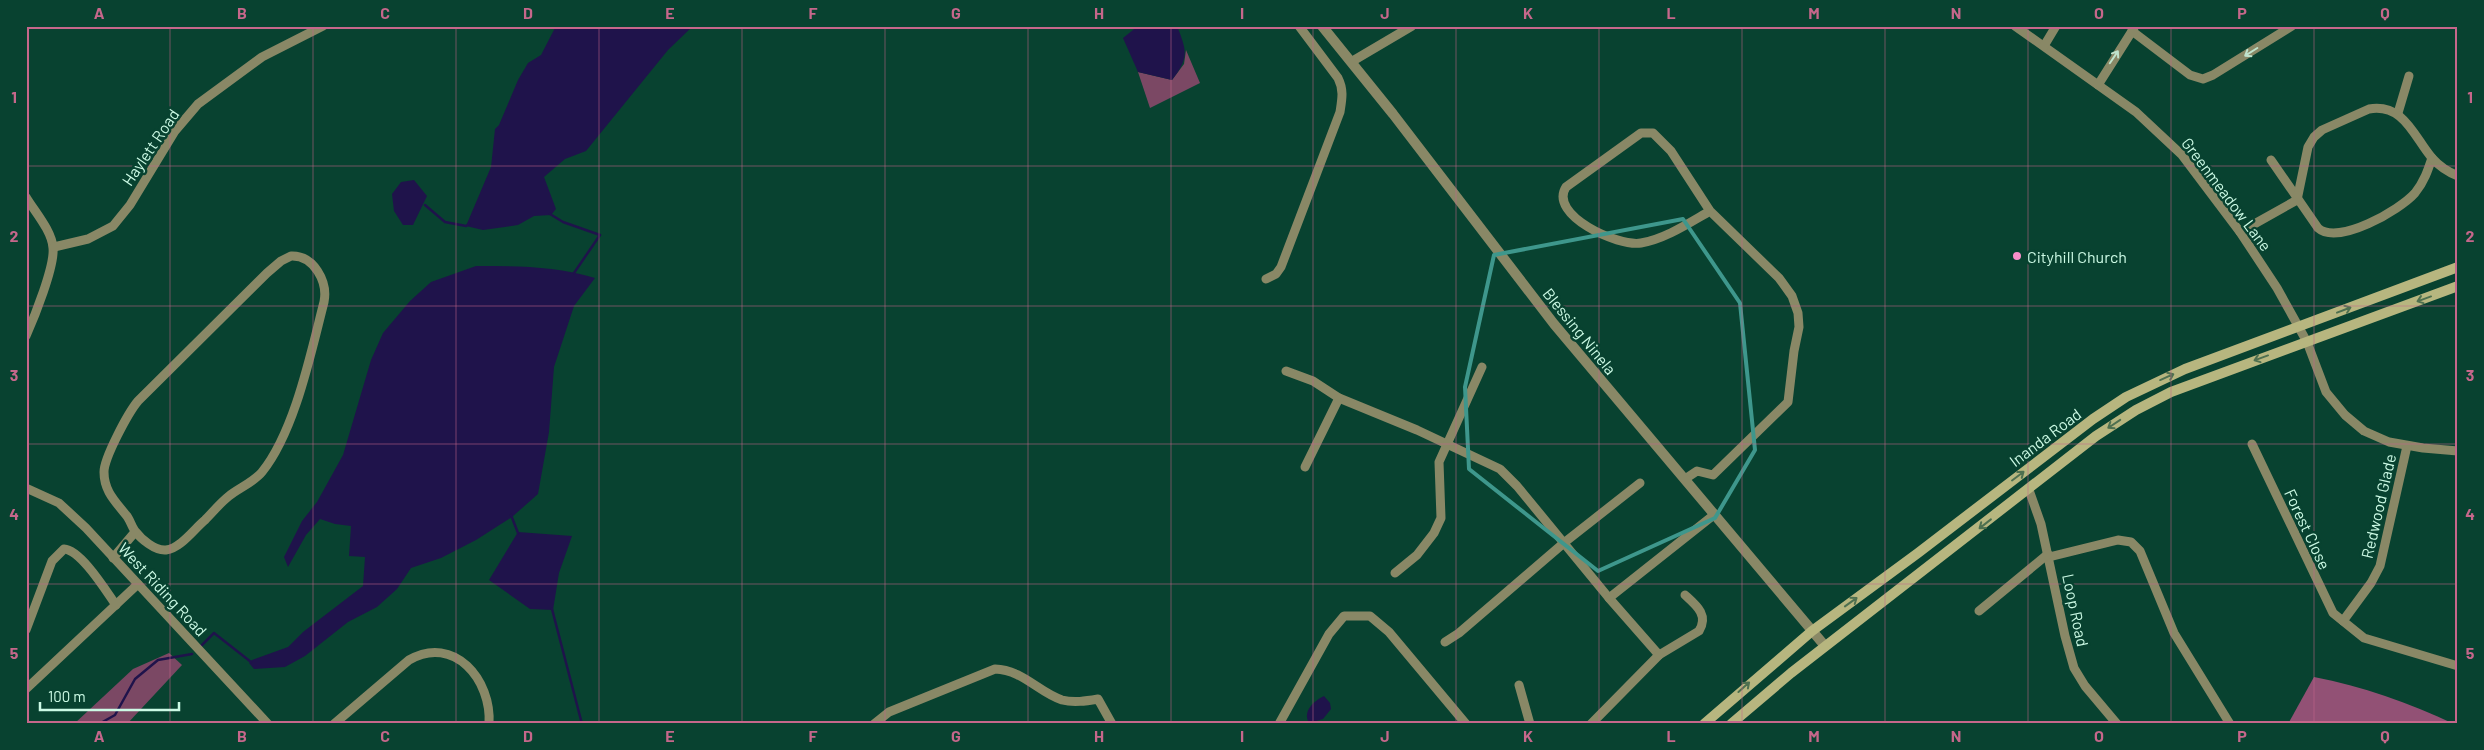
<svg xmlns="http://www.w3.org/2000/svg" width="2484" height="750" font-family="Barlow,sans-serif">
  <rect width="100%" height="100%" fill="#084230"/>
  <g fill="#7b4864">
    <path d="M1186,50L1200,83L1150,108L1138,72L1172,80L1184,64Z"/>
    <path d="M169,653L182,665L127,724H74L133,669Z"/>
  </g>
  <path fill="#925175" d="M2314,677C2362,686 2409,703 2454,724H2288Z"/>
  <g fill="#1f134b">
    <path d="M556,26H693L668,50L586,151L565,159L544,177L556,209L551,215L534,216L518,225L483,230L466,226L491,167L495,129L499,125L518,80L528,63L541,55Z"/>
    <path d="M1138,26H1177C1187,51 1189,58 1172,80L1138,72L1123,38Z"/>
    <path d="M414,180L427,196L413,225H403L394,211L392,194L401,182Z"/>
    <path d="M476,266C517,266 555,266 595,278L574,306L554,367L549,432L538,494L512,517L476,540L441,558L411,568L397,589L377,607L348,622L305,656L285,667L254,669L249,663L252,660L288,647L303,632L363,586L365,557L349,556L351,526L335,524L320,519L306,535L288,567L284,557L302,521L317,502L343,455L371,360L383,333L410,301L431,282Z"/>
    <path d="M518,532L572,536L559,573L553,610L530,609L489,580Z"/>
    <path d="M1324,696L1330,703L1331,709L1323,719L1309,723C1302,711 1314,701 1324,696Z"/>
  </g>
  <g fill="none" stroke-linecap="round" stroke-linejoin="round">
    <g stroke="#1f134b" stroke-width="2.5">
      <path d="M425,205L445,222L466,226L469,224"/>
      <path d="M550,214L563,222L600,235L574,273"/>
      <path d="M511,515L518,533"/>
      <path d="M552,609L582,724"/>
      <path d="M201,646L214,633L251,662"/>
      <path d="M99,724L115,715L135,679L158,660L192,654"/>
    </g>
    <g stroke="#898866" stroke-width="9">
      <path d="M2015,26L2136,112L2182,155L2240,232L2277,288L2307,342L2326,392L2345,415L2364,431L2389,442L2423,448L2458,451"/>
      <path d="M2132,31L2190,75L2203,79L2213,75L2292,26"/>
      <path d="M2044,46L2056,26"/>
      <path d="M1351,62L1412,26"/>
      <path d="M2098,85L2134,28"/>
      <path d="M2398,113L2409,76"/>
      <path d="M2271,160L2318,228C2338,246 2400,210 2415,193C2424,182 2428,170 2432,158"/>
      <path d="M26,197C35,212 52,231 53,248C55,266 34,318 26,336"/>
      <path d="M2240,232L2297,200L2308,147L2314,137L2322,130L2369,109C2404,103 2414,137 2432,158C2439,166 2448,172 2458,176"/>
      <path d="M54,247L88,239L113,226L130,205L175,131L198,104L262,57L323,26"/>
      <path d="M291,256C314,255 328,282 324,302C311,352 295,431 262,472C254,482 239,488 229,496C220,503 213,512 205,520C194,529 181,548 166,550C155,551 141,539 135,531C131,526 130,519 126,515C115,501 104,491 104,472C104,458 128,413 138,401L267,273L281,261Z"/>
      <path d="M1266,279L1276,274L1281,267L1340,112C1342,99 1344,90 1338,78L1299,26"/>
      <path d="M1286,371L1313,381L1339,398L1417,430L1500,469L1517,486L1609,598L1659,655"/>
      <path d="M2252,444L2333,613L2364,638L2458,666"/>
      <path d="M1305,467L1339,398"/>
      <path d="M1685,479L1697,471L1713,475L1788,402L1794,351L1799,327L1798,313L1792,296L1779,278L1710,211L1671,151L1653,133H1641L1566,187C1548,215 1618,247 1641,243C1665,239 1689,223 1710,211"/>
      <path d="M26,488L59,503L86,528L268,724"/>
      <path d="M2029,490L2041,524L2065,636L2074,668L2085,686L2117,724"/>
      <path d="M2049,557L2118,540L2131,542L2140,551L2174,633L2230,724"/>
      <path d="M113,558L135,532"/>
      <path d="M1395,573L1417,555L1434,533L1441,518L1439,462L1482,367"/>
      <path d="M1609,598L1715,514"/>
      <path d="M1979,611L2048,554"/>
      <path d="M2343,621L2371,583L2380,566L2407,446"/>
      <path d="M26,630L52,561L64,549C81,550 106,591 116,605"/>
      <path d="M1445,642L1459,633L1565,542L1640,483"/>
      <path d="M1519,685L1530,724"/>
      <path d="M26,689L138,584"/>
      <path d="M334,724L409,660C454,634 492,680 489,724"/>
      <path d="M874,724L889,712L995,669C1023,670 1038,692 1062,700C1074,703 1086,701 1098,699L1112,724"/>
      <path d="M1279,724L1329,634L1344,616H1370L1389,632L1466,724"/>
      <path d="M1591,724L1659,655L1699,631C1709,615 1696,605 1685,595"/>
    </g>
    <path stroke="#898866" stroke-width="10" d="M1322,26L1393,114L1554,324L1825,646"/>
    <g stroke="#b7b67f" stroke-width="10">
      <path d="M1704,724L1812,631L1918,553L2093,419L2126,397L2185,369L2458,267"/>
      <path d="M1731,724L1791,673L2096,436L2136,410L2171,392L2458,286"/>
    </g>
  </g>
  <defs><path id="oneway-shaft" d="M-6 0H5M1.5-3L5.5 0L1.5 3" fill="none" stroke-width="1.6" stroke-linecap="round" stroke-linejoin="round" transform="scale(1.25)"/></defs>
  <g stroke="#bfe3cc">
    <use href="#oneway-shaft" transform="translate(2251 52) rotate(148)"/>
    <use href="#oneway-shaft" transform="translate(2114 57) rotate(-56)"/>
  </g>
  <g stroke="#4e7050">
    <use href="#oneway-shaft" transform="translate(2424 299) rotate(160)"/>
    <use href="#oneway-shaft" transform="translate(2344 310) rotate(-21)"/>
    <use href="#oneway-shaft" transform="translate(2261 358) rotate(160)"/>
    <use href="#oneway-shaft" transform="translate(2167 377) rotate(-24)"/>
    <use href="#oneway-shaft" transform="translate(2114 424) rotate(146)"/>
    <use href="#oneway-shaft" transform="translate(2018 476) rotate(-37)"/>
    <use href="#oneway-shaft" transform="translate(1985 524) rotate(142)"/>
    <use href="#oneway-shaft" transform="translate(1851 602) rotate(-36)"/>
    <use href="#oneway-shaft" transform="translate(1744 687) rotate(-42)"/>
  </g>
  <path fill="none" stroke="#3e978c" stroke-width="4" stroke-linejoin="round" d="M1683,219L1740,303L1755,450L1715,518L1598,571L1469,469L1465,387L1494,255Z"/>
  <path fill="none" stroke="#c6678b" stroke-width="1" stroke-opacity="0.55" d="M170,26V724M313,26V724M456,26V724M599,26V724M742,26V724M885,26V724M1028,26V724M1171,26V724M1313,26V724M1456,26V724M1599,26V724M1742,26V724M1885,26V724M2028,26V724M2171,26V724M2314,26V724M26,166H2458M26,306H2458M26,444H2458M26,584H2458"/>
  <circle fill="#f98fca" stroke="#084230" stroke-width="2" cx="2017" cy="256" r="5"/>
  <g text-anchor="middle" dominant-baseline="central" stroke-width="5" stroke-linejoin="round" paint-order="stroke">
    <g font-size="16" fill="#ccfae5" stroke="#084230">
      <text transform="translate(150 147) rotate(-56)">Haylett Road</text>
      <text transform="translate(2227 194) rotate(53)">Greenmeadow Lane</text>
      <text transform="translate(1580 331) rotate(51)">Blessing Ninela</text>
      <text transform="translate(2045 437) rotate(-37)">Inanda Road</text>
      <text transform="translate(2378 506) rotate(-77)">Redwood Glade</text>
      <text transform="translate(2308 529) rotate(65)">Forest Close</text>
      <text transform="translate(163 589) rotate(47)">West Riding Road</text>
      <text transform="translate(2076 610) rotate(78)">Loop Road</text>
    </g>
    <g font-size="16" fill="#ccfae5" stroke="#084230" text-anchor="start">
      <text x="2027" y="256">Cityhill Church</text>
    </g>
  </g>
  <rect width="2484" height="750" fill="none" stroke="#084230" stroke-width="55"/>
  <path d="M40 702v8h139v-8" fill="none" stroke="#ccfae5" stroke-width="2.5"/>
  <text x="48" y="702" font-size="15" fill="#ccfae5" stroke="#084230" stroke-width="4" paint-order="stroke">100 m</text>
  <rect x="28" y="28" width="2428" height="694" fill="none" stroke="#c6678b" stroke-width="2"/>
  <g font-size="16" text-anchor="middle" font-weight="bold" fill="#c6678b">
    <text x="99" y="19">A</text>
    <text x="242" y="19">B</text>
    <text x="385" y="19">C</text>
    <text x="528" y="19">D</text>
    <text x="670" y="19">E</text>
    <text x="813" y="19">F</text>
    <text x="956" y="19">G</text>
    <text x="1099" y="19">H</text>
    <text x="1242" y="19">I</text>
    <text x="1385" y="19">J</text>
    <text x="1528" y="19">K</text>
    <text x="1671" y="19">L</text>
    <text x="1814" y="19">M</text>
    <text x="1956" y="19">N</text>
    <text x="2099" y="19">O</text>
    <text x="2242" y="19">P</text>
    <text x="2385" y="19">Q</text>
    <text x="14" y="103">1</text>
    <text x="2470" y="103">1</text>
    <text x="14" y="242">2</text>
    <text x="2470" y="242">2</text>
    <text x="14" y="381">3</text>
    <text x="2470" y="381">3</text>
    <text x="14" y="520">4</text>
    <text x="2470" y="520">4</text>
    <text x="14" y="659">5</text>
    <text x="2470" y="659">5</text>
    <text x="99" y="742">A</text>
    <text x="242" y="742">B</text>
    <text x="385" y="742">C</text>
    <text x="528" y="742">D</text>
    <text x="670" y="742">E</text>
    <text x="813" y="742">F</text>
    <text x="956" y="742">G</text>
    <text x="1099" y="742">H</text>
    <text x="1242" y="742">I</text>
    <text x="1385" y="742">J</text>
    <text x="1528" y="742">K</text>
    <text x="1671" y="742">L</text>
    <text x="1814" y="742">M</text>
    <text x="1956" y="742">N</text>
    <text x="2099" y="742">O</text>
    <text x="2242" y="742">P</text>
    <text x="2385" y="742">Q</text>
  </g>
</svg>
